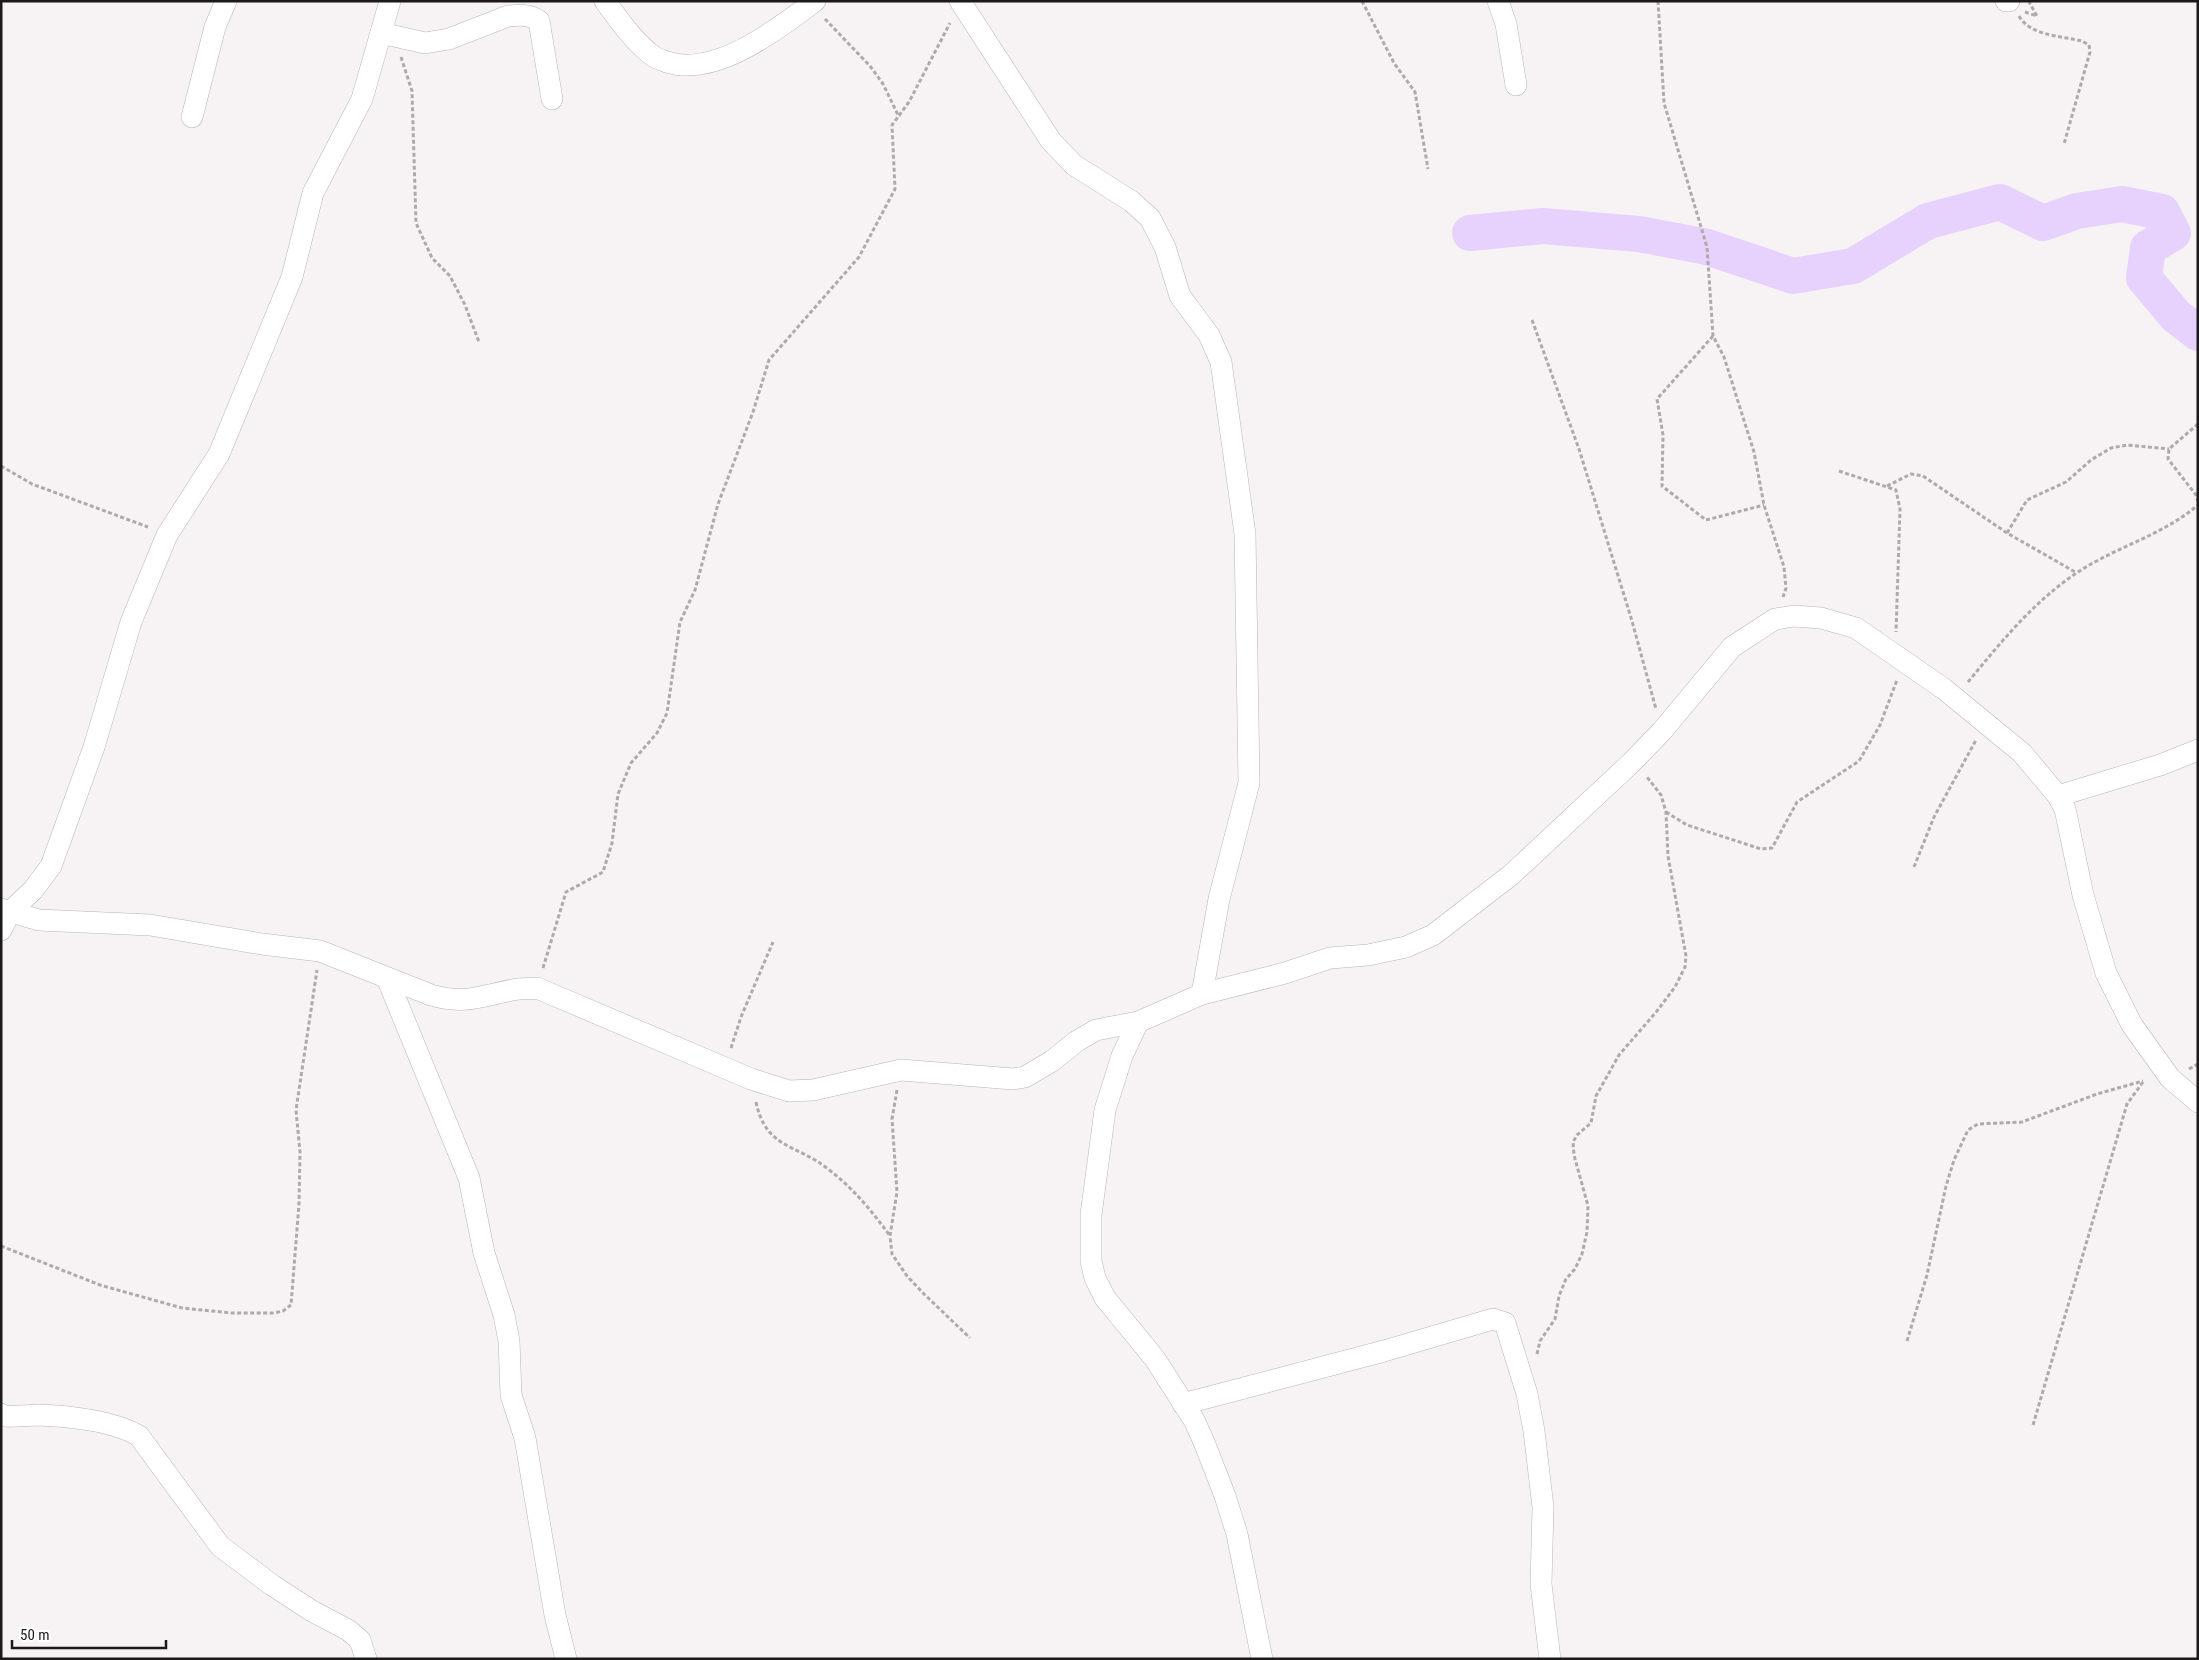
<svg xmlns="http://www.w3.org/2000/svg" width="2199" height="1660" font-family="'Roboto Condensed',sans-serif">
  <rect width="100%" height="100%" fill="#f7f2f4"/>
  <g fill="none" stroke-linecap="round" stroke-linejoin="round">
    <path stroke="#e6d2fd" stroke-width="36" d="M1470,233L1543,226L1639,234L1707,247L1793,276L1853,266L1928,221L2000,202L2043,223L2077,211L2122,204L2162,212L2173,233L2148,248L2144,278L2176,316L2198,333"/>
    <defs>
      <g id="minor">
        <path d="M605,1C619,20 634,42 653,56C657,59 662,60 667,62C715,78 778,29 815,1"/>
        <path d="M960,1L1051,141L1074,165L1131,201L1150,218L1165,247L1180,296L1209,335L1221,362L1245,534L1249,783L1219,899L1202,994"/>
        <path d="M1498,1L1506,24L1516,85"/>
        <path d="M2006,1H2009"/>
        <path d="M381,33L425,43L449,39L508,16C519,15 530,14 539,21L552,99"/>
        <path d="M192,117L215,27L226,1"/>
        <path d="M2058,796L2160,765L2198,750"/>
        <path d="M1,909L39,920L150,925L262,944L320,951L431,995C466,1005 480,996 513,990C521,988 529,989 537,988L751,1079L789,1091L813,1090L901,1070L1013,1079L1025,1077L1052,1061L1077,1041L1096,1030L1138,1022L1202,994L1285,973L1330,958L1368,955L1406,947L1433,935L1511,875L1631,763L1662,731L1732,647L1775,619L1794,616L1821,618L1856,628L1944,689L2022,753L2058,796L2065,809L2083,895L2106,973L2132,1025L2170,1078L2198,1102"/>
        <path d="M1,930L10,912L33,890L51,866L94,747L131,622L167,535L219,454L292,277L313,193L362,99L390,1"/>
        <path d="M387,978L469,1178L484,1253L504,1315L509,1341L511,1395L525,1438L555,1615L566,1659"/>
        <path d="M1138,1022L1122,1056L1105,1110L1091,1215V1261L1095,1278L1105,1298L1155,1359L1194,1420L1204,1442L1225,1496L1237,1534L1262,1659"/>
        <path d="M1183,1404L1384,1351L1493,1319L1505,1323L1527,1394L1534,1431L1543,1507L1541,1584L1550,1659"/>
        <path d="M1,1414L4,1416C16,1417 28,1415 39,1415C69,1416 114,1421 139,1436L220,1546L272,1585L312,1611L348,1630L360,1640L366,1659"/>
      </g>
    </defs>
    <use href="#minor" stroke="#bab5b7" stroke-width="22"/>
    <g stroke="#aeaaac" stroke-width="3" stroke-dasharray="4 2.5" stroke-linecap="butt">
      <path d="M1362,1L1394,63L1415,92L1428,169"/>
      <path d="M1658,1L1664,103L1707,247L1713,336L1724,357L1754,452L1764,505L1784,567L1786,588L1783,597"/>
      <path d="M2025,12L2037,16L2029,2"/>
      <path d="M2019,16C2030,36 2062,36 2082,41L2089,45L2090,52L2064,144"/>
      <path d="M825,19L870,66L883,84L899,117"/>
      <path d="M401,57L412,91L416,223L432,258L450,276L465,305L479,342"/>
      <path d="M1532,320L1579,449L1632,621L1656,709"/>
      <path d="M1713,336L1657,399L1663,435L1662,486L1706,520L1764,505"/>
      <path d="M2198,424L2169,449L2168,459L2196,495L2198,502"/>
      <path d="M1,466L32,484L148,527"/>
      <path d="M1839,471L1896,490L1900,509L1896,632"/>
      <path d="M1887,486L1911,474L1923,476L2007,533L2077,573"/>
      <path d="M2007,533L2027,500L2066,482L2091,460L2111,448L2127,445L2169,449"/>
      <path d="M1968,682C2002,641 2033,602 2078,572C2116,547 2163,535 2198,505"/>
      <path d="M1666,812L1687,825L1761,849L1772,848L1797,802L1859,761L1880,725L1897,680"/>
      <path d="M1914,867L1934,817L1976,740"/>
      <path d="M543,968L566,892L603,872L612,843L618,794L631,763L657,733L667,713L680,622L695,590L718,504L753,412L769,360L859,257L895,189L892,125L909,102L950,23"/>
      <path d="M731,1048L741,1017L773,942"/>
      <path d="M2189,1069L2198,1064"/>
      <path d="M897,1090L892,1119L897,1192L890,1236L892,1254L907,1276L924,1294L970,1338"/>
      <path d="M756,1102C766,1149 795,1143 828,1169C853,1188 872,1211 890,1236"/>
      <path d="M1,1246L100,1285L182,1308L232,1313H274L283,1311L291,1305L299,1204L300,1152L296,1110L317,970"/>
      <path d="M1907,1341L1927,1275L1946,1186L1954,1160L1968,1130L1978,1124L2022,1122L2097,1094L2143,1081"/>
      <path d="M1537,1354L1540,1341L1555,1319L1559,1296L1566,1279L1575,1269L1582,1254L1587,1232L1588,1206L1574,1155L1573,1142L1577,1135L1591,1123L1596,1096L1619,1055L1657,1011L1675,987L1685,967L1686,956L1668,856L1666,812L1661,795L1647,777"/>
      <path d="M2033,1425L2127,1104L2143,1082"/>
    </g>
    <use href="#minor" stroke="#fff" stroke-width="21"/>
  </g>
  <rect width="2199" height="1660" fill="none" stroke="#1b191a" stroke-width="5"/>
  <path d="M12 1640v8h154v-8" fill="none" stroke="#1b191a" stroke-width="2.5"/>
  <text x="20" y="1640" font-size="15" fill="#1b191a" stroke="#ffffff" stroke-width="4" paint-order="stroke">50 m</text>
</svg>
